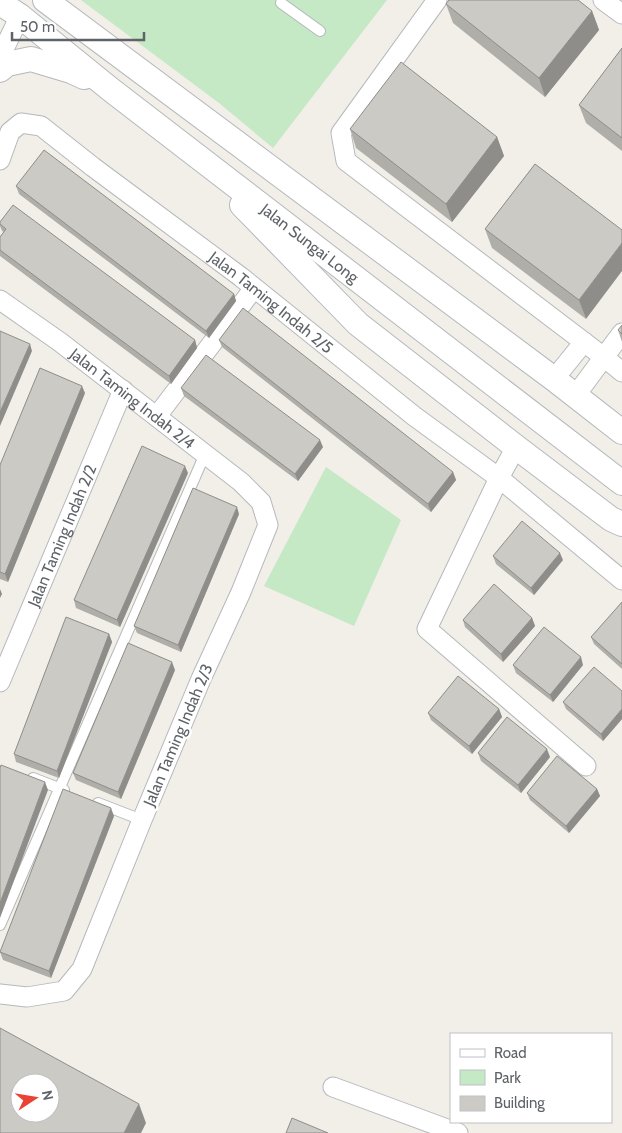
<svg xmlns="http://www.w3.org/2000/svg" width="622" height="1133" font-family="Cabin,sans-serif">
  <rect width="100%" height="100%" fill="#f1efe8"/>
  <g fill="#c5e8c5">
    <path d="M81,0H387L273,148L219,103Z"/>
    <path d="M326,467L401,520L354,626L264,586Z"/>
  </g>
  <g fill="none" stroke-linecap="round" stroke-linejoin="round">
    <defs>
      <g id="service">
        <path d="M281,3L320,31"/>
        <path d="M33,778L64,790"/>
        <path d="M98,803L142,820"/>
        <path d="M0,925L205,454"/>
      </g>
      <g id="minor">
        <path d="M437,0L341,133L346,161L605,358L622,372"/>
        <path d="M603,0L622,14"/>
        <path d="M0,57L20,16"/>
        <path id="s1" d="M0,160L10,132L21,123L41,126L93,167L241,277L414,416L499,478L622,580"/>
        <path id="s2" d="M0,300L60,342L241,482L261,502L268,525L241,592L201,679L142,820L82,969L64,991L27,997L0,994"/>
        <path d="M554,379L584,342"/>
        <path d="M575,396L622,333"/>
        <path d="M157,416L254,288"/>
        <path d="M516,447L499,478L427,629L586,766"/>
        <path id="s3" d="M0,682L123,390"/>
        <path d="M333,1087L458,1133"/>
      </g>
      <g id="tertiary">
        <path d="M45,0L554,379L622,432"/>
        <path id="s4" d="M0,3L20,16L110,89L622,483"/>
        <path d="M0,70L7,64L31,59L71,71L84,77"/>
        <path d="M242,205L358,324L516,447L611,519L622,524"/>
      </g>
    </defs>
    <use href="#service" stroke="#b5b8bc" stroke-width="12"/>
    <use href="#minor" stroke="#b5b8bc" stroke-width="21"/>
    <use href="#tertiary" stroke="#b5b8bc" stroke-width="26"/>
    <use href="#service" stroke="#fff" stroke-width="10"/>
    <use href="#minor" stroke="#fff" stroke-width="19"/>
    <use href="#tertiary" stroke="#fff" stroke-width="24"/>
  </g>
  <g fill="#afaea9">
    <path d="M446,4L592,11L599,30L545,97L453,23Z"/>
    <path d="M622,48V151L586,123L579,105Z"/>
    <path d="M350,129L497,137L504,156L452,222L356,148Z"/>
    <path d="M535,164L586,319L492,248L485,229Z"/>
    <path d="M16,186L234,294L236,301L209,338L19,194Z"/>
    <path d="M0,222L195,340L197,348L171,384L0,256V237L4,232L2,231L0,226Z"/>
    <path d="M622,325V342L618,330Z"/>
    <path d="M219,340L453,472L456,480L431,512L222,347Z"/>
    <path d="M181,388L323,447L298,481L184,396Z"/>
    <path d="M85,393L8,582L0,579V465Z"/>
    <path d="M188,473L120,627L76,608L74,600Z"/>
    <path d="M239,514L181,652L137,633L134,626Z"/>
    <path d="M493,556L563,560L534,595L496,564Z"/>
    <path d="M622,602V669L594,644L591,637Z"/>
    <path d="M532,618L535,626L503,662L465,627L463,620Z"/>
    <path d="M109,634L112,642L59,778L16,762L14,754Z"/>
    <path d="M513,665H583L553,702L516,673Z"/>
    <path d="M175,670L121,799L76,780L73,773Z"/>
    <path d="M622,691V719L603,741L566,709L563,702Z"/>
    <path d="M499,709L502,717L472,754L431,720L428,713Z"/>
    <path d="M478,753L550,757L521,793L481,761Z"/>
    <path d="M597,789L600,796L569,833L530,800L527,793Z"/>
    <path d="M114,816L51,978L3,960L0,952Z"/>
  </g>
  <g fill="#8f8d8a">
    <path d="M592,11L599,30L545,97L539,78Z"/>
    <path d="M497,137L504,156L452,222L446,204Z"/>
    <path d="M622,243V271L586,319L579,300Z"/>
    <path d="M234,294L236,301L209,338L206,331Z"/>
    <path d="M195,340L197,348L171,384L169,376Z"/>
    <path d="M30,344L32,351L0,426V412Z"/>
    <path d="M82,386L85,393L8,582L5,574Z"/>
    <path d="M320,440L323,447L298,481L295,474Z"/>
    <path d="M185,466L188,473L120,627L117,620Z"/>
    <path d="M453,472L456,480L431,512L428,504Z"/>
    <path d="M237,507L239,514L181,652L178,645Z"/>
    <path d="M560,553L563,560L534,595L531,588Z"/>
    <path d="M0,589L2,594L0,598Z"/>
    <path d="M532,618L535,626L503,662L501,654Z"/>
    <path d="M109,634L112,642L59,778L57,771Z"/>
    <path d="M581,657L583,665L553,702L550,695Z"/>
    <path d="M172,662L175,670L121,799L118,792Z"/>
    <path d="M499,709L502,717L472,754L469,746Z"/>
    <path d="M622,709V719L603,741L601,734Z"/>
    <path d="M547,749L550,757L521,793L518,785Z"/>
    <path d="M45,782L48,790L0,918V903Z"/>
    <path d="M597,789L600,796L569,833L566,826Z"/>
    <path d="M111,808L114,816L51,978L49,971Z"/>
    <path d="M139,1104L146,1123L141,1133H124Z"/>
  </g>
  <g fill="#cccac5" stroke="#8f8d8a" fill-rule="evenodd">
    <path d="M449,0H578L592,11L539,78L446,4Z"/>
    <path d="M622,48V138L579,105Z"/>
    <path d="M401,62L497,137L446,204L350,129Z"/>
    <path d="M44,150L234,294L206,331L16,186Z"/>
    <path d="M535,164L622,230V243L579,300L485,229Z"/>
    <path d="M13,205L195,340L169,376L0,250V237L6,229L0,224V222Z"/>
    <path d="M243,308L453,472L428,504L219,340Z"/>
    <path d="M622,325V334L618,330Z"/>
    <path d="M0,331L30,344L0,412Z"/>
    <path d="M206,355L320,440L295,474L181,388Z"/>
    <path d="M40,368L82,386L5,574L0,572V465Z"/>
    <path d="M142,446L185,466L117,620L74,600Z"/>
    <path d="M193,488L237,507L178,645L134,626Z"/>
    <path d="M522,521L560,553L531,588L493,556Z"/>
    <path d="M494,584L532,618L501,654L463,620Z"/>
    <path d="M622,602V664L591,637Z"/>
    <path d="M66,617L109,634L57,771L14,754Z"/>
    <path d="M544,627L581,657L550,695L513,665Z"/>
    <path d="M128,643L172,662L118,792L73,773Z"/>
    <path d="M594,667L622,691V709L601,734L563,702Z"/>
    <path d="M458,676L499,709L469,746L428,713Z"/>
    <path d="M507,717L547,749L518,785L478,753Z"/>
    <path d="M557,756L597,789L566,826L527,793Z"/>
    <path d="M1,765L45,782L0,903V768Z"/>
    <path d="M63,789L111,808L49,971L0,952Z"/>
    <path d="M0,1028L139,1104L124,1133H0ZM20,1083H50V1113H20Z"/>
    <path d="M292,1118L328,1133H286Z"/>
  </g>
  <g text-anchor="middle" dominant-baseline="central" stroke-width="5" stroke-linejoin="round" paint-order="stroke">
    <g font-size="16" fill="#5f6368" stroke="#fff">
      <text stroke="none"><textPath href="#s4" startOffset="392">Jalan Sungai Long</textPath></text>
      <text stroke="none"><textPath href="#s1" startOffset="354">Jalan Taming Indah 2/5</textPath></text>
      <text stroke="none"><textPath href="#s2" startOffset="165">Jalan Taming Indah 2/4</textPath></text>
      <text stroke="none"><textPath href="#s3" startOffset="159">Jalan Taming Indah 2/2</textPath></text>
      <text transform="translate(178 735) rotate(-67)">Jalan Taming Indah 2/3</text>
    </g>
  </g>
  <rect x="450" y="1033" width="162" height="90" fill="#ffffff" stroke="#bfc1c3"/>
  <rect x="460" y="1049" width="25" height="8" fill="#ffffff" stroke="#bfc1c3"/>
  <text x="494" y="1058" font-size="15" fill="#5f6368">Road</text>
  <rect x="460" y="1070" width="25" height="15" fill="#c5e8c5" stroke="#bfc1c3"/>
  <text x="494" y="1083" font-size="15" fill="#5f6368">Park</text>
  <rect x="460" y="1096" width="25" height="15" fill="#cccac5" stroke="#bfc1c3"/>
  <text x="494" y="1108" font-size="15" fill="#5f6368">Building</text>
  <g transform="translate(35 1098) rotate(78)"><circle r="24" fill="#ffffff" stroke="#bfc1c3"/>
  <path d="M0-4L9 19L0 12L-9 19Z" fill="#ea4335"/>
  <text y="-8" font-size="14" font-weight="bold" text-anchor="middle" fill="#5f6368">N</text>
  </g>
  <path d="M12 32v8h132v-8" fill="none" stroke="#5f6368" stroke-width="2.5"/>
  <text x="20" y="32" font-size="15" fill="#5f6368" stroke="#ffffff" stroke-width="4" paint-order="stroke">50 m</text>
</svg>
